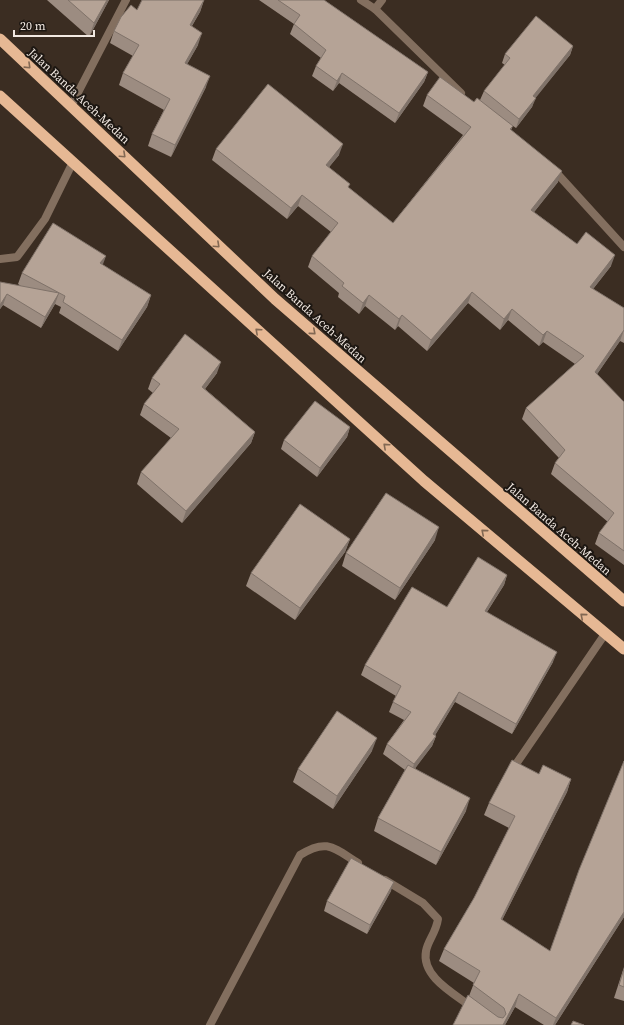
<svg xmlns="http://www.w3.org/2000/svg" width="624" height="1025" font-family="'Source Serif 4',serif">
  <rect width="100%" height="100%" fill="#3b2d22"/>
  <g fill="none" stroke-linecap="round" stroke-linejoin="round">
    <g stroke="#836f5f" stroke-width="8">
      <path d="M361,0L375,9L461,93"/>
      <path d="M375,9L382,0"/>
      <path d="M71,106L126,0"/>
      <path d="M553,169L624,247"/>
      <path d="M0,259L17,257L45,219L73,162"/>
      <path d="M514,767L605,634"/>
      <path d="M385,880L423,903L438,919C436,933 428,940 426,951C421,977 455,994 473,1008"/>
      <path d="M210,1025L300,855C327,838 334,848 358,863"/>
    </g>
    <g stroke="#e6b894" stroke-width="11">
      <path d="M0,39L275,299L624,601"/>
      <path d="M0,96L424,481L624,649"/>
    </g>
  </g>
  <g fill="#9c8c81">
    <path d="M47,0H109L89,37Z"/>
    <path d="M204,0L200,12L192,26L198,45L187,64L206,87L171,157L148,146L152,134L164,110L119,85L123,73L133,56L110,43L114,31L137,10Z"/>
    <path d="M259,0H324L428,72L424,82L395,123L339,83L333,91L312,76L316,66L321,58L290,34L294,24Z"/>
    <path d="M573,46L570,55L535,98L532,107L516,128L513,126L511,130L558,182L534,212L577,244L611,266L593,289L624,308V343L620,341L597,374L624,402V565L595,544L599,533L608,522L551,474L555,463L559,458L522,419L526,408L575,364L543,342L539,346L508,320L500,330L468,303L427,351L398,326L395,330L365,306L359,314L338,297L339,293L308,267L312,256L331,232L298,206L287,219L212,160L216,149L339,155L329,167L349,188L393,223L463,135L423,106L427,95L474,102L480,100L484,91L505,65L502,63L505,54Z"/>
    <path d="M103,265L151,295L147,307L118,351L59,313L61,307L55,304L41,328L3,305L0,309V282L21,286L18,284L22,273Z"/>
    <path d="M217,373L205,389L255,432L251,443L182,523L137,484L141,472L171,438L140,415L144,404L153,393L148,389L152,378Z"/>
    <path d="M350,427L347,437L317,477L281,449L284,440Z"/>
    <path d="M350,539L345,552L295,620L246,586L251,573Z"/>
    <path d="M435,540L395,600L342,566L346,553Z"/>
    <path d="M507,575L504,585L487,612L553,662L512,734L455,702L435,735L436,736L432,746L415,768L466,811L436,865L374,831L378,818L405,770L383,754L387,744L404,720L389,712L393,702L396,696L361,675L365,665L447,607Z"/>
    <path d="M372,751L333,809L293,782L298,769Z"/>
    <path d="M624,761V917L555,1025H544L515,1007L505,1025L469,996L474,983L439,961L444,949L474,898L509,828L484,815L489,803L539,774L571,779L567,792L502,920L550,951Z"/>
    <path d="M391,891L367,934L324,911L327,901Z"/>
    <path d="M624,967V1001L614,998Z"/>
  </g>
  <g fill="#7f7269">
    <path d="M107,0H109L89,37L94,23Z"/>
    <path d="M204,0L200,12L185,37L190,25Z"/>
    <path d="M202,33L198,45L181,75L185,63Z"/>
    <path d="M573,46L570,55L530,105L533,96Z"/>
    <path d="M428,72L424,82L395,123L399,113Z"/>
    <path d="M342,73L339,83L333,91L337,81Z"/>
    <path d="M210,76L206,87L171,157L175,145Z"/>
    <path d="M536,98L532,107L516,128L519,119Z"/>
    <path d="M343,144L339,155L322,176L326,165Z"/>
    <path d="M562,171L558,182L527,221L531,210Z"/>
    <path d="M302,195L298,206L287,219L291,208Z"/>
    <path d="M615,255L611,266L586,298L590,287Z"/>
    <path d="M106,256L102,267L100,263Z"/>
    <path d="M472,292L468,303L427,351L431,340Z"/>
    <path d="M59,293L55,304L41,328L45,317Z"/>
    <path d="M7,294L3,305L0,309V305Z"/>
    <path d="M151,295L147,307L118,351L122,340Z"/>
    <path d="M369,295L365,306L359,314L363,303Z"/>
    <path d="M512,309L508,320L500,330L504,319Z"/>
    <path d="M402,315L398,326L395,330L399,319Z"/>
    <path d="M624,330L620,341L591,383L595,372Z"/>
    <path d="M547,331L543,342L539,346L543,335Z"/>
    <path d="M221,362L217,373L198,398L202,387Z"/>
    <path d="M350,427L347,437L317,477L320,468Z"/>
    <path d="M255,432L251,443L182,523L186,511Z"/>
    <path d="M439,527L435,540L395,600L400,588Z"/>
    <path d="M350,539L345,552L295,620L300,608Z"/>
    <path d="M507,575L504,585L481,621L485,611Z"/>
    <path d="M557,652L553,662L512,734L516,724Z"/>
    <path d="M459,692L455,702L430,744L436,736L432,746L411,774L414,764Z"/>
    <path d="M377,738L372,751L333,809L337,796Z"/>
    <path d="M571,779L567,792L496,932L501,919Z"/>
    <path d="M470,798L466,811L436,865L441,852Z"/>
    <path d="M394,882L391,891L367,934L370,925Z"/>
    <path d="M624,912V917L555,1025H553L556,1018Z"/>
    <path d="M519,994L515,1007L505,1025H503Z"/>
  </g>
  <g fill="#b5a396" stroke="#7f7269">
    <path d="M68,0H107L94,23Z"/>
    <path d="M142,0H204L190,25L202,33L185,63L210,76L175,145L152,134L170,99L123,73L139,45L114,31L121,17L131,5L137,10Z"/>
    <path d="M278,0H324L428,72L399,113L342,73L337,81L316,66L326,50L294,24L300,15Z"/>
    <path d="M536,16L573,46L533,96L536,98L519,119L484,91L510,58L505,54Z"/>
    <path d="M440,77L474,102L477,98L513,126L510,129L562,171L531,210L577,244L586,232L615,255L590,287L624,308V330L595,372L624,402V551L599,533L614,513L555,463L565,450L526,408L584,356L547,331L543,335L512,309L504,319L472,292L431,340L402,315L399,319L369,295L363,303L342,286L344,283L312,256L338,223L302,195L291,208L216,149L268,84L343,144L326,165L350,184L348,187L393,223L471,127L427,95Z"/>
    <path d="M53,223L106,256L100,263L151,295L122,340L63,302L65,296L22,273Z"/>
    <path d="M0,282L59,293L45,317L7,294L0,305Z"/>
    <path d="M185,334L221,362L202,387L255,432L186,511L141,472L179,429L144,404L160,384L152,378Z"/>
    <path d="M315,401L350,427L320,468L284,440Z"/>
    <path d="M386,493L439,527L400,588L346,553Z"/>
    <path d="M300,504L350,539L300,608L251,573Z"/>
    <path d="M478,557L507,575L485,611L557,652L516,724L459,692L433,734L436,736L414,764L387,744L411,712L393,702L401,686L365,665L412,587L447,607Z"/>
    <path d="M337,711L377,738L337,796L298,769Z"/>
    <path d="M512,760L539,774L543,765L571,779L501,919L550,951L579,870L624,761V912L556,1018L519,994L503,1025H453L468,995L498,1017L503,1018L506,1014L504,1008L473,985L480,971L444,949L474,898L515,816L489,803Z"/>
    <path d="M408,765L470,798L441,852L378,818Z"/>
    <path d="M351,858L394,882L370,925L327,901Z"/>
    <path d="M624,969V987L619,985Z"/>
    <path d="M573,1021L584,1025H571Z"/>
  </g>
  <defs><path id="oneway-chevron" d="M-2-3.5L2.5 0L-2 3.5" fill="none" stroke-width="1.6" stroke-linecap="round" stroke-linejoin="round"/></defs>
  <g stroke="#826853">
    <use href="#oneway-chevron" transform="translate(28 66) rotate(44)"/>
    <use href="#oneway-chevron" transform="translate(123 155) rotate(43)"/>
    <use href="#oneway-chevron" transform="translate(217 245) rotate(43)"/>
    <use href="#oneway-chevron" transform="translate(258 331) rotate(-138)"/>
    <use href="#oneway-chevron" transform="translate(313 332) rotate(41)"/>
    <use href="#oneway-chevron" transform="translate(386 446) rotate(-138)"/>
    <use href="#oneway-chevron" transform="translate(484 532) rotate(-140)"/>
    <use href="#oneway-chevron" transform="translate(583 616) rotate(-140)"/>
  </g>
  <g text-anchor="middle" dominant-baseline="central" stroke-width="4" stroke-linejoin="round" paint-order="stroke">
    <g font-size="12" fill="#f2e9e2" stroke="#1d1712">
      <text transform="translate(79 96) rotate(43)">Jalan Banda Aceh-Medan</text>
      <text transform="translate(315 316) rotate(42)">Jalan Banda Aceh-Medan</text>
      <text transform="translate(559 529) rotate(41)">Jalan Banda Aceh-Medan</text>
    </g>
  </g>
  <path d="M14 30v6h80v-6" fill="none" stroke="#f2e9e2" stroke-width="2"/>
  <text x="20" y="30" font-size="12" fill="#f2e9e2" stroke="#1d1712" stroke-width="3" paint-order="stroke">20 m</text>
</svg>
